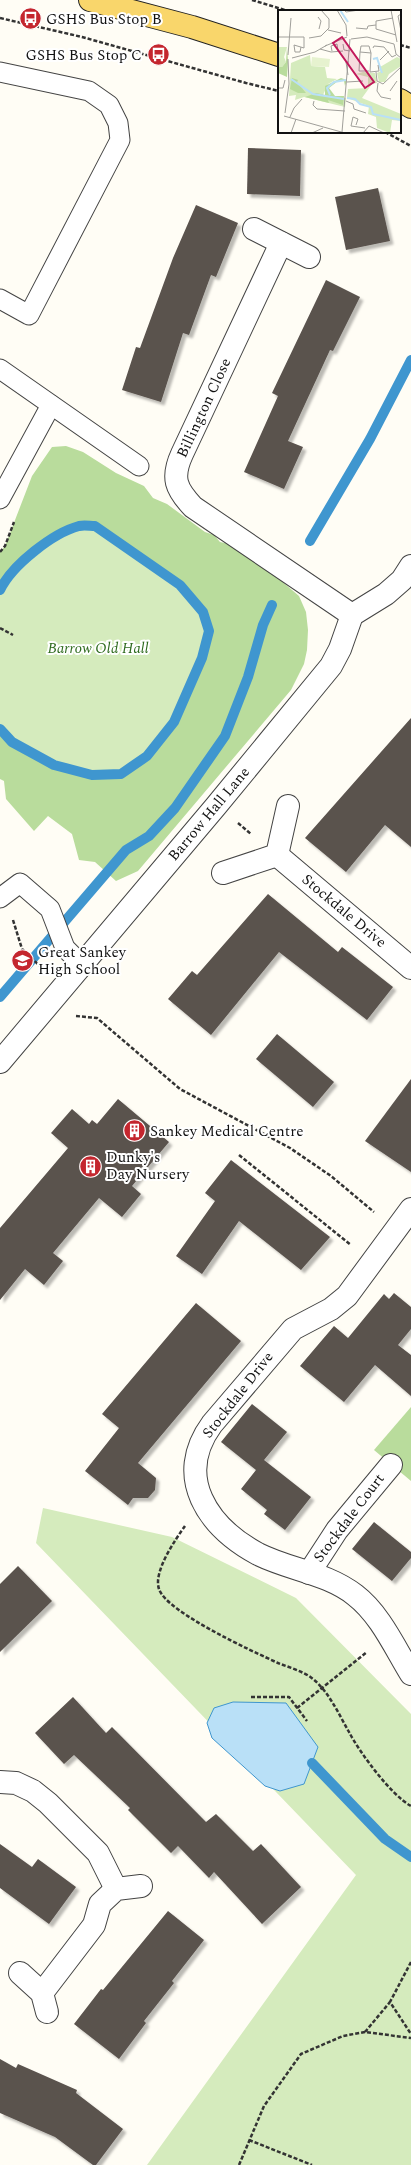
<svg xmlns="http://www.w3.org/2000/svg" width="411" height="2165" font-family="Spectral,serif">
  <defs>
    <filter id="shadow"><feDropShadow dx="3.5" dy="3.5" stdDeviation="1" flood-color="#0004"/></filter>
  </defs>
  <rect width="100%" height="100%" fill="#fffdf5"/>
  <g fill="#d5ebbd">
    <path d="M81,525L95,526L180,585L203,612L209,631L202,658L174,722L147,756L121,774L92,775L54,765L12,742L0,729V590L26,558L58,534Z"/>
    <path d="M43,1508L172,1537L296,1598L411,1714V2165H147L356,1875L36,1543Z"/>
  </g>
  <g fill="#b9dc9c">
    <path d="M66,446L83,452L116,473L144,486L153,498L167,504L205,532L214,535L220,542L234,545L264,566L299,596L306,612L308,630L307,650L304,664L291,690L138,871L116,881L95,862L79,860L72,834L48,816L34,831L6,799L4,781L0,779V729L12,742L54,765L92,775L121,774L147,756L174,722L202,658L209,631L203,612L180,585L95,526C55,524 25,559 1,587L0,586V552L5,546L32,476L52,447Z"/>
    <path d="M411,1407V1481L374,1450Z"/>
  </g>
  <path fill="#b9e0f7" stroke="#3f96cf" d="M233,1702L286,1703L318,1747L304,1784L280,1791L265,1786L212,1738L207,1723L214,1708Z"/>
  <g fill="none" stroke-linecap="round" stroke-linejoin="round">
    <g stroke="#3f96cf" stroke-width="10">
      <path d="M310,541L370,439L411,360"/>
      <path d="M0,590C12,565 53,533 79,526C84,525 90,526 95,526L180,585L203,612L209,631L202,658L174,722L147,756L121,774L92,775L54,765L12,742L0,729"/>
      <path d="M0,997L126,850L149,836L175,808L225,736L248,677L263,625L272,605"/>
      <path d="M312,1763L385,1839L411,1857"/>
    </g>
  </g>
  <g fill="#5a524d" filter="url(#shadow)">
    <path d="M248,148L301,150L300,196L247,194Z"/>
    <path d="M378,188L390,241L346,250L335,197Z"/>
    <path d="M196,205L238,223L216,277L211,275L189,335L183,333L161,402L122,390L136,347L140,348L173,258Z"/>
    <path d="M326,280L360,297L333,351L330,350L288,441L303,447L284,489L244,472L278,396L272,393Z"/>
    <path d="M411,718V847L385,825L346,872L305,838Z"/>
    <path d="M268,894L338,952L342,947L393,987L367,1020L279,952L211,1035L168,999L192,971L197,975Z"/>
    <path d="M277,1034L334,1082L313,1107L256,1059Z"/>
    <path d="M411,1079V1172L365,1141Z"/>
    <path d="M118,1099L169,1142L132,1186L141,1194L122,1217L99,1198L53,1253L63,1261L44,1285L25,1269L0,1300V1228L68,1148L51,1133L72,1109L89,1124L92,1120L97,1124Z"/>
    <path d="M231,1160L330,1237L301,1270L239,1221L202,1274L176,1256L215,1201L205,1193Z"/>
    <path d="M394,1293L411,1307V1329L398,1345L411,1355V1396L375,1365L344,1402L300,1366L334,1326L348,1338L384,1294L389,1299Z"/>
    <path d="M196,1303L241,1341L138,1463L156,1478L155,1490L148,1498H133L128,1505L85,1471L119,1428L102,1414Z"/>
    <path d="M252,1404L287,1432L264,1460L311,1497L285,1530L264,1514L267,1510L241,1489L256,1470L221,1442Z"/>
    <path d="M374,1522L411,1552V1558L392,1581L352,1549Z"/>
    <path d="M18,1566L52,1601L0,1652V1584Z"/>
    <path d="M73,1697L106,1733L112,1727L206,1822L216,1814L253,1851L261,1844L301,1887L262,1924L214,1872L209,1878L178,1846L171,1853L128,1810L130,1808L74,1755L64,1764L35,1733Z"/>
    <path d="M0,1844L32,1867L38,1859L76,1887L49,1924L0,1888Z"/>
    <path d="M168,1911L204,1940L172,1981L174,1983L144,2021L146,2023L119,2059L74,2024L101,1989L103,1990Z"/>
    <path d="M0,2059L16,2068L18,2064L77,2090L76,2093L123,2129L96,2165H93L55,2137L0,2113Z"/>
  </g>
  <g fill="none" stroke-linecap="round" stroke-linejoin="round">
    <defs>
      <g id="service">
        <path d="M0,72L89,91L109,105L118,123L120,140L29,315L0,299"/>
        <path d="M0,369L139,466"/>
        <path d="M0,499L51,405"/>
        <path d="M0,898L20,883L50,909L65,948L82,965"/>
      </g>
      <g id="minor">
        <path d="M254,229L309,257"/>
        <path d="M281,243L182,454C171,478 176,489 193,507L352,615"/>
        <path d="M277,855L411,968"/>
        <path d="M223,873L277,855L288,806"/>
        <path d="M411,1209L347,1296L331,1309L293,1329L212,1424C173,1477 208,1527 258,1554C290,1570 327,1573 355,1595C380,1614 395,1648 411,1674"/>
        <path d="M309,1573L337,1530L391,1465"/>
        <path d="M0,1782L16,1783L33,1791L48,1803L98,1853L116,1889"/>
        <path d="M20,1973L42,1993L47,2012"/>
        <path d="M42,1993L94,1925L100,1904L116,1889L141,1886"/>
      </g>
      <path id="tertiary" d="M0,1062L216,806L331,666L340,649L352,615L386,594L402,580L411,566"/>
      <g id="primary">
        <path d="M90,0L192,27L279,55"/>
        <path d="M400,100L411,107"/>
      </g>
    </defs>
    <use href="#service" stroke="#444" stroke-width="21"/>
    <use href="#minor" stroke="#444" stroke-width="24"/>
    <use href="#tertiary" stroke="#444" stroke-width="24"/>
    <use href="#primary" stroke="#222" stroke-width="24"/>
    <g stroke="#333" stroke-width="2.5" stroke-dasharray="4 2" stroke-linecap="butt">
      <path d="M252,0L288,11"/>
      <path d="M0,18L82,37L246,83L279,91"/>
      <path d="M400,45L411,48"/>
      <path d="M385,132L411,146"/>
      <path d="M0,552L5,546L14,522"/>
      <path d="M0,628L13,635"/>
      <path d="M238,823L251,834"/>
      <path d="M13,920L22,949L43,969"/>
      <path d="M76,1016L97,1018L180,1089L290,1148L331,1176L374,1212"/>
      <path d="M239,1155L351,1245"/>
      <path d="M185,1526C175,1540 153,1572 159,1589C166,1612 254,1652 278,1663C288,1667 299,1670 309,1676C328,1689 338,1713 349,1732C360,1753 391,1795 411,1806"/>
      <path d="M251,1697H289L307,1721"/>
      <path d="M297,1708L367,1652"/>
      <path d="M411,1962L390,2002L411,2034"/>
      <path d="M365,2032L390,2002"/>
      <path d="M249,2140L312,2165"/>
      <path d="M239,2165L264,2106L301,2054L343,2036L365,2032L411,2038"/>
    </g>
    <use href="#service" stroke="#fff" stroke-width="19"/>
    <use href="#minor" stroke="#fff" stroke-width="22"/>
    <use href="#tertiary" stroke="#fff" stroke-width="22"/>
    <use href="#primary" stroke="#f9d66b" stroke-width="22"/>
  </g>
  <defs>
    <symbol id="bus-disc" viewBox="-11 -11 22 22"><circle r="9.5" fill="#c4262e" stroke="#fff"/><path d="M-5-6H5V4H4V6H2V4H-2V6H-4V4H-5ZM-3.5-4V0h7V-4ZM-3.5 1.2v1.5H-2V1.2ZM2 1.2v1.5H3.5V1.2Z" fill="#fff"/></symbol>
    <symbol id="school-disc" viewBox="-11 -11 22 22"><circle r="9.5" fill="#c4262e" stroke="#fff"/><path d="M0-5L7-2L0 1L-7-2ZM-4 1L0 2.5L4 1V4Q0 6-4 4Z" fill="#fff"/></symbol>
    <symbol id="building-disc" viewBox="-11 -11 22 22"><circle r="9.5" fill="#c4262e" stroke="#fff"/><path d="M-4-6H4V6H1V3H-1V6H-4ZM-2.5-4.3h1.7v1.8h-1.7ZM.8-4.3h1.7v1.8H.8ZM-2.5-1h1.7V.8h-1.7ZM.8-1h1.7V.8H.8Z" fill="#fff"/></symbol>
  </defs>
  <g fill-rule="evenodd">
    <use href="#bus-disc" x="18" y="6" width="25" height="25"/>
    <use href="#bus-disc" x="146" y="42" width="25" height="25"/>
    <use href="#school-disc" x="10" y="948" width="25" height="25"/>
    <use href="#building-disc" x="122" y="1118" width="25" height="25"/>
    <use href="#building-disc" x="78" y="1154" width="25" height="25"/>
  </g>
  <g text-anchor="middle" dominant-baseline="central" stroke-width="4" stroke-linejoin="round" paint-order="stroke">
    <g font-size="15" fill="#111" stroke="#fff" text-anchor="start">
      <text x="46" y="19">GSHS Bus Stop B</text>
      <text x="142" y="55" text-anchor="end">GSHS Bus Stop C</text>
      <text x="38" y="952">Great Sankey<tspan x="38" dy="17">High School</tspan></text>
      <text x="150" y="1131">Sankey Medical Centre</text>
      <text x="106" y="1157">Dunky's<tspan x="106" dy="17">Day Nursery</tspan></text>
    </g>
    <g font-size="15" fill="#111" stroke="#fff">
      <text transform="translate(204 408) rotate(-65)">Billington Close</text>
      <text transform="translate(209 814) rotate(-50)">Barrow Hall Lane</text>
      <text transform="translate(344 911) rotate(40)">Stockdale Drive</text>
      <text transform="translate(238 1395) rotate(-52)">Stockdale Drive</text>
      <text transform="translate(349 1518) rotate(-53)">Stockdale Court</text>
    </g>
    <g font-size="15" font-style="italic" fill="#2f6b1f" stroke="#fff">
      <text x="98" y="648">Barrow Old Hall</text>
    </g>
  </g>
  <g transform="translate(278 10)">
    <rect width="123" height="123" fill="#fffdf5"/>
    <path d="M0,37H9L6,47L8,52L4,57H0ZM32,45L33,56L47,57L49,68L59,69L50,74L45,85L68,88L67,97L26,87L17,90L18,85L11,86L13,53ZM119,47L123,49V56L111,64L107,72H101L99,63L103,61L102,57ZM85,62L97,63L99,73L94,74L84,88L123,104V111L114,110L112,123L99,118L98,107L90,104L91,96L69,88L70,79L90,78V67L78,64Z" fill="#d5ebbd"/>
    <path d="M9,37L10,52L9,67L0,63V57H4L8,52ZM14,68L20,70L19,72L28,83H20L12,79ZM63,68L69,70L67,76L66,71H60L51,78L57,86H66L65,95L50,90L51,93L27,87L38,83L47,85V76Z" fill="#b9dc9c"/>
    <path d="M34,47L52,49L51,57L33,56Z" fill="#e6f2cf"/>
    <path fill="none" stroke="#b9e0f7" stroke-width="2" d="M62,0L70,12M95,49L99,48L104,63M13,69L35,84L66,89M52,85L49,78L56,72L68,70M69,88L77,89L82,94L93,97L95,104L123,110"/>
    <path fill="none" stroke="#a09f9a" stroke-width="1" d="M59,0L68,15L69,26M66,0L68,2L81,0M113,0L119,32M123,4L120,6L123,21M40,7L43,11L41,19M115,8L98,11V19L118,25M78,18L89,19L90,16L98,15M50,20L63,23M0,27H26M31,28L43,26L51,18V9L43,0M73,29L89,27L116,34M65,34L66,40L72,41M116,34L118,44L123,48M47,36L69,27M23,37L22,42H17L16,35L26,38V27M95,38L96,36L106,37L114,47L118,45M42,39L53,42L65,41M54,41L53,36L59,34L60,41M82,42L83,36H91L93,43M10,45L13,8M14,48L37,42L49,35M102,50L111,41M91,61H81L82,42L93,43L92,62L101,61L100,55M98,62L99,71L105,74L123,57M70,65L68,52H71M69,72L85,71M100,73L99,81L103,87L113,89M0,78H5L7,70M112,81L119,71M36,91L35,95L39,99L67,101M68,91L75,94L76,99L88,103M7,103L11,74L10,49M6,106L67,123M12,107L16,98L24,89M78,115L80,109L75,107L73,116L87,118M64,122L72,29M13,123L18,109M34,123L45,118M85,123L91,116L106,123"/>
    <path fill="#c2185b" fill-opacity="0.15" stroke="#c2185b" stroke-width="2" d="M64,27L96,72L87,78L55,33Z"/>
    <rect width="123" height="123" fill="none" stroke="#111" stroke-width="2"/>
  </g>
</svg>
